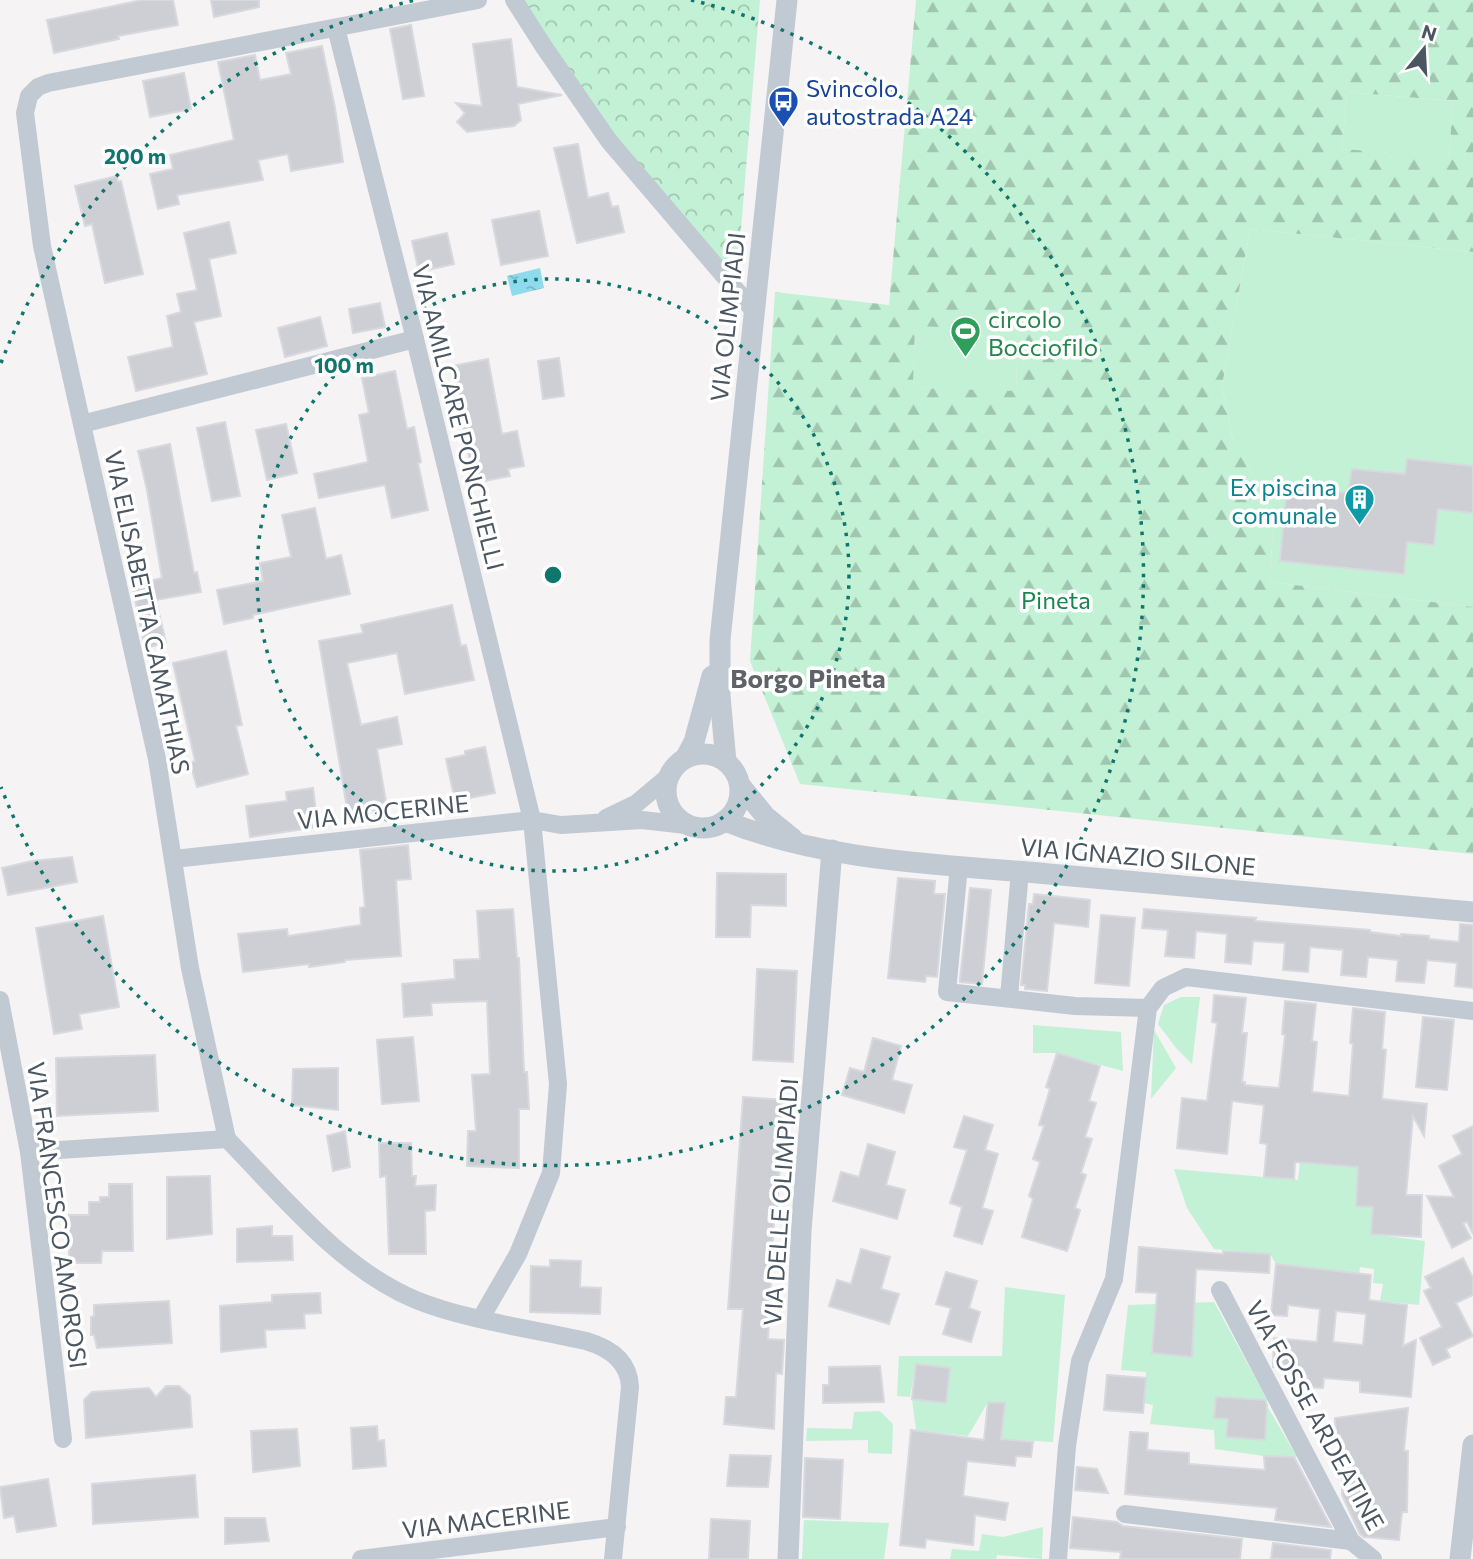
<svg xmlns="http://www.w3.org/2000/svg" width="1473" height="1559" font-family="Commissioner,sans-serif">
  <defs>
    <pattern id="forest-firs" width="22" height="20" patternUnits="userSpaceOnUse" patternTransform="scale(1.75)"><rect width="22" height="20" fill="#c3f1d5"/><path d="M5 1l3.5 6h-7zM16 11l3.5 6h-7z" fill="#a0c6b0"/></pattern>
    <pattern id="park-crowns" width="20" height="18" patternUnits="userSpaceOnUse" patternTransform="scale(1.75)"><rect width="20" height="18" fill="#c3f1d5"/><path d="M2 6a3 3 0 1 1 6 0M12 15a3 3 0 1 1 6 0" fill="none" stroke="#a0c6b0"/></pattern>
    <pattern id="water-ripples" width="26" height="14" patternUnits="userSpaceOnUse" patternTransform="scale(1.75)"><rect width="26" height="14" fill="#90daee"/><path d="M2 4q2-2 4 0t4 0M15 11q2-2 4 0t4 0" fill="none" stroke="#78b4c4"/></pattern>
  </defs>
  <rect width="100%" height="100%" fill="#f5f3f3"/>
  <g fill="#c3f1d5">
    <path d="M1347,92L1453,101L1449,158L1342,149Z"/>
    <path d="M1250,229L1473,252V607L1269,582L1275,514L1233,441L1222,386Z"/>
    <path d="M915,325L1018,330L1016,392L913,388Z"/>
    <path d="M1181,997H1200L1192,1064L1176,1048L1158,1024L1164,1005Z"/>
    <path d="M1033,1025L1121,1032L1123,1071L1057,1053H1033Z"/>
    <path d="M1154,1030L1176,1068L1151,1099Z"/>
    <path d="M1373,1128L1356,1206L1373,1207L1371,1234L1425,1241L1419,1305L1380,1301L1383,1284L1373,1283L1374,1269L1360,1267L1359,1274L1276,1264L1270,1254L1214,1249L1187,1208L1174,1169L1298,1180L1302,1143L1316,1142L1314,1164L1347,1166Z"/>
    <path d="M1005,1287L1065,1295L1053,1442L1001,1439L1005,1404L988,1402L968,1436L916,1430L912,1399L946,1402L950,1368L916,1364L910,1397L897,1396L899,1356H1002Z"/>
    <path d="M1214,1302L1268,1401L1216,1397L1215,1418L1228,1419L1227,1436L1265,1439L1267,1406L1297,1457L1264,1456L1215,1449L1214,1430L1150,1424L1153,1405L1144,1403L1146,1372L1121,1370L1128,1305Z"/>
    <path d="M880,1411L893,1424L892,1454L868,1453V1440L806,1441L807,1428L852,1429L854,1412Z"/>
    <path d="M804,1520L889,1523L884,1559H802Z"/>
    <path d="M1043,1527L1042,1559L997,1555L996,1559H950L952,1549L979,1551L982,1534L1003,1537Z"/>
  </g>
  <path fill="url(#forest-firs)" fill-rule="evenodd" d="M916,0H1473V252L1250,229L1222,386L1233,441L1275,514L1269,582L1473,607V854L800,784L750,661L775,292L889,305ZM1347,92L1453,101L1449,157L1342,149ZM915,326L1018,330L1016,391L913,388Z"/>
  <path fill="url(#park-crowns)" d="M516,0H760L736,289L665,208Z"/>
  <path fill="url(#water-ripples)" d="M540,268L544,288L512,296L507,276Z"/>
  <g fill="#cdcfd5" stroke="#d7d9de" stroke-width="2" fill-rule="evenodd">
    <path d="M142,0H173L178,25L118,36L119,39L54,53L47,20Z"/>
    <path d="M211,0H259V7L214,17Z"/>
    <path d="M411,25L424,96L403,99L390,29Z"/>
    <path d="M511,39L517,87L562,95L518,104L521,120L514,126L467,132L457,122L465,113L456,103L482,106L473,44Z"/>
    <path d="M322,46L335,108L343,162L291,171L288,154L258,160L263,180L177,195L179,204L158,209L150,174L173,169L170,155L234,140L218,62L255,55L260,80L291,74L286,53Z"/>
    <path d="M184,73L191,109L150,117L143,81Z"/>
    <path d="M578,144L588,198L608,193L612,207L618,206L624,232L577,243L554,148Z"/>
    <path d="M117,176L118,182L121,181L143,274L105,283L92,224L85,226L75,186Z"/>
    <path d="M539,211L548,256L501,265L492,220Z"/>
    <path d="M229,222L236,253L209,259L221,316L194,322L207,374L136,391L128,357L173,347L167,316L181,312L177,294L197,290L184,233Z"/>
    <path d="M447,233L454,264L419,272L412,241Z"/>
    <path d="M380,303L385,327L353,333L349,309Z"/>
    <path d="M320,317L327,346L285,357L278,328Z"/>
    <path d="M559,358L564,396L543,399L538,361Z"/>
    <path d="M488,359L502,434L517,431L524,466L508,469L510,476L474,483L452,366Z"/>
    <path d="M395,371L407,429L414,427L421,462L418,463L428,510L392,518L385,485L319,498L314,474L368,462L359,415L369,413L362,378Z"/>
    <path d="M225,422L240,496L212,501L197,428Z"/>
    <path d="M286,424L297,473L267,480L256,430Z"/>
    <path d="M170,444L194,573L197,572L201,592L156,600L166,643L145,648L132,585L162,578L147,490L138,451Z"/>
    <path d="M1407,459L1473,466V513L1438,509L1434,545L1407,542L1404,574L1280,561L1287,487L1348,493L1352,469L1405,474Z"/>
    <path d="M315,508L326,559L341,555L350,594L253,615V618L224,624L217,590L263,581L260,563L291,557L282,515Z"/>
    <path d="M452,605L461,646L466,645L474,680L405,694L397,653L347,663L361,725L397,717L402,744L377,749L387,808L348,814L319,641L363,633L361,625Z"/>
    <path d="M226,651L242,725L236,726L248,774L197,787L190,763L195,761L173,663Z"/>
    <path d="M485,747L495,793L455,801L446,759L465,755V751Z"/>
    <path d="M313,788L318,827L250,837L246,806L287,801L286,792Z"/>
    <path d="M408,845L411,879L396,880L401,956L345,960V962L309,967V964L243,972L238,934L287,929L288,936L361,925L360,908L365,907L360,850Z"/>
    <path d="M72,857L77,882L8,895L2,868L32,861Z"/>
    <path d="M717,873L786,874V906L751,905L750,937H716Z"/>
    <path d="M898,878L935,881L934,894H945L937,977L926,976L925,982L888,978Z"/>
    <path d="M970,888L991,890L982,984L960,982V979Z"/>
    <path d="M1034,894L1090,900L1088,927L1054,923L1047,991L1025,989V985H1021L1029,904H1033Z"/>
    <path d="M513,909L517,958H519L524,1072H527L529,1109H519V1168L467,1166L468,1131H476L472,1075L490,1074L487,1001L431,1003L432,1015L404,1017L402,984L455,979L454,960L480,959L477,911Z"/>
    <path d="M1144,909L1256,918L1255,921L1370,930V932L1401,936V934L1429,936V939L1459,942L1460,924L1473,925V988L1455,986L1457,963L1427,960L1424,983L1396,981L1398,960L1368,957L1366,977L1341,975L1343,950L1310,947L1308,972L1283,970L1285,943L1253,941L1251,964L1225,962L1227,934L1196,931L1194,958L1165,956L1168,930L1142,928Z"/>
    <path d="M1101,915L1135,918L1129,986L1095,983Z"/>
    <path d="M103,916L119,1007L79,1014L82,1029L54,1034L36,928Z"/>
    <path d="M757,969L797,971L793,1062L753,1060Z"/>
    <path d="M1214,995L1246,998L1242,1033H1247L1242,1082H1245V1085L1279,1088L1285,1035L1282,1034L1285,1001L1316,1004L1312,1041L1317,1042L1312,1092L1349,1096L1353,1044L1350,1043L1353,1008L1385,1012L1382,1049L1386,1050L1382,1099L1427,1104L1424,1136L1413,1116L1406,1195H1422L1421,1237L1371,1234L1373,1207L1356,1206L1358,1167L1295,1162L1294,1179L1264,1177L1267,1144L1260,1143L1264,1105L1232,1101L1227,1154L1177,1148L1182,1098L1207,1101L1217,1023L1212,1022Z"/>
    <path d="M1423,1017L1454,1020L1447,1090L1416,1087Z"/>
    <path d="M413,1037L419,1101L382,1104L377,1040Z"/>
    <path d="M873,1038L901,1046L892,1080L912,1085L904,1113L842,1095L850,1068L864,1072Z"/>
    <path d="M1057,1053L1100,1066L1089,1101L1096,1103L1085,1137L1092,1139L1081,1173L1086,1175L1075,1208L1080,1210L1067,1251L1022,1237L1033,1199L1029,1196L1040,1162L1033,1159L1044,1126L1039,1125L1050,1089L1046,1087Z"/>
    <path d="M155,1055L158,1111L57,1116L56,1058Z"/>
    <path d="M338,1068V1110L292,1105L293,1069Z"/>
    <path d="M743,1097L785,1100L776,1220L774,1219L768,1339L784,1340L782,1374L776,1373L774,1429L724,1424L726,1397H736L743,1309H728Z"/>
    <path d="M964,1116L993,1125L985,1150L998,1154L982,1208L993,1211L982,1244L954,1236L962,1207L950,1203L967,1150L954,1147Z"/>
    <path d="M1473,1126V1234L1467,1222L1463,1223L1471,1238L1452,1248L1427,1196L1454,1197L1439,1166L1462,1154L1453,1136Z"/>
    <path d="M345,1131L350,1167L333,1171L327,1136Z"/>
    <path d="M379,1143H411L412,1176H416L415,1186L436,1185L435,1210L425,1211L426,1254H389L386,1176L380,1177Z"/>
    <path d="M868,1144L895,1152L886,1185L905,1190L897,1219L833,1201L841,1172L859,1177Z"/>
    <path d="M210,1176L212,1234L167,1239V1177Z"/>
    <path d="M109,1184H132L133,1251H102L101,1263H69V1215H89V1202H100V1197H109Z"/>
    <path d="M272,1226V1236H292L293,1260L237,1262V1229Z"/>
    <path d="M1139,1247L1223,1254V1251L1270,1254L1269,1273L1196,1269L1192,1357L1152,1353L1157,1293L1136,1292Z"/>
    <path d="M861,1249L890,1257L881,1289L899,1294L889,1324L829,1306L837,1280L851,1284Z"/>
    <path d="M1463,1258L1473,1278V1295L1456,1303L1473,1336L1446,1349L1450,1357L1433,1365L1420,1338L1442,1327L1424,1291L1431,1288L1425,1277Z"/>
    <path d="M550,1260L581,1261L580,1287L601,1288L600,1314L530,1312L531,1266L550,1267Z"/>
    <path d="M1276,1264L1371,1275L1369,1300L1407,1305L1403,1346L1416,1340L1411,1397L1360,1392V1381L1324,1378L1323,1388L1306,1387L1307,1376L1296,1375V1369L1273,1367L1274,1338L1317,1342L1320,1309L1288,1305L1287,1316L1271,1315ZM1336,1311L1366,1314L1363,1345L1333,1342Z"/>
    <path d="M946,1272L977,1281L969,1308L980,1312L971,1342L943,1334L951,1308L936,1304Z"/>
    <path d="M320,1293L321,1313L304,1314L305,1328L265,1330L266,1347L221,1352L220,1306L272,1302V1295Z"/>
    <path d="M169,1301L172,1343L97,1348L94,1335H91V1317L94,1316V1305Z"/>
    <path d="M916,1364L950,1368L946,1403L912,1399Z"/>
    <path d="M880,1366L884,1402L823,1403V1385H829V1367Z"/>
    <path d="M1107,1375L1146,1378L1143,1413L1104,1410Z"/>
    <path d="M166,1386H179L190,1396L192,1427L86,1438L84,1400L92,1392L149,1388L156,1397Z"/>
    <path d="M1216,1397L1265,1400L1267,1405L1265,1440L1226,1437L1228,1419L1214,1418Z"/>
    <path d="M988,1402L1005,1403L1001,1439L1033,1442L1031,1457L1016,1456L1015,1466L967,1461L963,1496L1008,1503L1005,1520L975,1515L973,1545L926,1539L925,1548L900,1545L911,1430L984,1440Z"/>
    <path d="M1408,1408L1404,1451H1408L1407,1512H1402L1399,1540L1364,1537L1360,1534L1342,1495L1343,1445H1336L1335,1418Z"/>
    <path d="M377,1426L378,1441L384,1440L386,1466L353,1469L351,1428Z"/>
    <path d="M297,1429L300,1466L253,1472L251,1431Z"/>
    <path d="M1130,1432L1148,1433L1147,1450L1189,1453V1464L1265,1470L1264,1456L1294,1457L1331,1527L1275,1520L1277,1508L1125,1494Z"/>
    <path d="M730,1455L771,1456L768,1487L727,1486Z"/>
    <path d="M805,1458L843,1460L840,1519L803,1517Z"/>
    <path d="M1077,1467L1097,1469L1108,1493L1075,1490Z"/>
    <path d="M195,1475L198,1517L93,1524L92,1484Z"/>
    <path d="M48,1479L56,1526L17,1532L14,1516L4,1518L0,1487Z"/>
    <path d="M1073,1517L1117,1522L1123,1526L1242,1539L1240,1559H1120L1121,1552L1070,1548Z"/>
    <path d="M225,1518H265L269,1541L225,1544Z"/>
    <path d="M711,1519L750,1521L748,1559H709Z"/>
    <path d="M1273,1543L1331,1550L1330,1559H1271Z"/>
  </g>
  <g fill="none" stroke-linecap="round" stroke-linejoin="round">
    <g stroke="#c1cad2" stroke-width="18">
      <path d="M514,0L544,47L609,141L754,311"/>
      <path d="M336,28L415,339L532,820L558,1084L551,1173L518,1254L481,1318"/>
      <path d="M82,424L415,339"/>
      <path d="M606,818L637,803L668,777"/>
      <path d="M174,859L532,820L561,825L642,820L686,825"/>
      <path d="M959,866L947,992L1075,1006L1148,1008"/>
      <path d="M1009,997L1020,871"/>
      <path d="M0,1000L29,1152L63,1439"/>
      <path d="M227,1139L190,968L157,759L42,246L25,113L29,96L38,87L48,83L478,0"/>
      <path d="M227,1139C282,1195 341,1269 416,1300C465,1320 533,1329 586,1341C610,1348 629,1361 630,1387L613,1559"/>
      <path d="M29,1152L227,1139"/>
      <path d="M1220,1290L1351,1541L1373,1559"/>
      <path d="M1125,1514L1351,1541"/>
      <path d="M361,1559L617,1527"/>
      <path d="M1058,1559L1067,1446L1080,1361L1114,1279L1148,1008L1163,988L1186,977L1473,1011"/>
    </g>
    <g stroke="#c1cad2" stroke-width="21">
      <circle cx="703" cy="791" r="37"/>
      <path d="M686,757L694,742L712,676"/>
      <path d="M726,762L720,696V640L787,0"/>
      <path d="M740,785L766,817L793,839"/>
      <path d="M725,821C827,862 942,864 1049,874C1191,887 1332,900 1473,912"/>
      <path d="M788,1559L801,1231L832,850"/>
      <path d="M1460,1559L1473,1445"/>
    </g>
  </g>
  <g fill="none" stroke="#0f766e" stroke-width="3.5" stroke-dasharray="3.5 7">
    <circle cx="553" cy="575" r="296"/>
    <path d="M1 363A591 591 0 0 1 415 0M691 0A591 591 0 1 1 1 787"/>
  </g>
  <defs>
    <symbol id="bus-pin" viewBox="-11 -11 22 30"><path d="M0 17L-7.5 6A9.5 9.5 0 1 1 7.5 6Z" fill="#1a4fb4" stroke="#fff"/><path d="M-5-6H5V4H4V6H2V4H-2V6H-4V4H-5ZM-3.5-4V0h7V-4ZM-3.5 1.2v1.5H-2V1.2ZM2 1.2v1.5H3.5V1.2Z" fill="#fff"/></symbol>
    <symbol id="stadium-pin" viewBox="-11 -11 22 30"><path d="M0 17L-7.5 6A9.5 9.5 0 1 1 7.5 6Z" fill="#2e9e5b" stroke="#fff"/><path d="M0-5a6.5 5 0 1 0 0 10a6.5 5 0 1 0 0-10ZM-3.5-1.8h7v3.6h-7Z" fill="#fff"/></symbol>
    <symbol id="building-pin" viewBox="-11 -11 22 30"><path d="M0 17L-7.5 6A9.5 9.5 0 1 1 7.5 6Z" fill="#0f9aa8" stroke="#fff"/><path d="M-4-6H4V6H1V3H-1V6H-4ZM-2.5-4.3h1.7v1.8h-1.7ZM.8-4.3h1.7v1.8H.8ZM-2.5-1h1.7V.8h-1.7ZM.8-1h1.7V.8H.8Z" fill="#fff"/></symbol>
  </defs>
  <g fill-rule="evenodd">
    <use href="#bus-pin" x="766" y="84" width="35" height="47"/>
    <use href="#stadium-pin" x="948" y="314" width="35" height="47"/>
    <use href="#building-pin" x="1342" y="482" width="35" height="47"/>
  </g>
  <g text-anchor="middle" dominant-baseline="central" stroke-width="7" stroke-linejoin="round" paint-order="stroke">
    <g font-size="24" fill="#164399" stroke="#fff" text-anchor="start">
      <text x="806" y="87">Svincolo<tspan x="806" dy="28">autostrada A24</tspan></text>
    </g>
    <g font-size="24" fill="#4a5661" stroke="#fff">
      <text transform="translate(727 317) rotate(-84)">VIA OLIMPIADI</text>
      <text transform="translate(459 417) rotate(76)">VIA AMILCARE PONCHIELLI</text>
      <text transform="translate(148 612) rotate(78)">VIA ELISABETTA CAMATHIAS</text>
      <text transform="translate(383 811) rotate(-6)">VIA MOCERINE</text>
      <text transform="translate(1138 856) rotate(5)">VIA IGNAZIO SILONE</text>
      <text transform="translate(780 1202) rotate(-86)">VIA DELLE OLIMPIADI</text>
      <text transform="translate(58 1215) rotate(82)">VIA FRANCESCO AMOROSI</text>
      <text transform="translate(1316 1415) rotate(61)">VIA FOSSE ARDEATINE</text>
      <text transform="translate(486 1519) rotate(-7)">VIA MACERINE</text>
    </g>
    <g font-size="24" fill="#27864d" stroke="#fff" text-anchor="start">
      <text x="988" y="318">circolo<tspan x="988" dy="28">Bocciofilo</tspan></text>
    </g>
    <g font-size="24" fill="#0d838f" stroke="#fff" text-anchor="end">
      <text x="1337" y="486">Ex piscina<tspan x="1337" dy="28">comunale</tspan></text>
    </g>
    <g font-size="24" fill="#17864f" stroke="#fff">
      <text x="1056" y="599">Pineta</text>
    </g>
    <g font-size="26" font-weight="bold" fill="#5f6368" stroke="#fff">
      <text x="808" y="677">Borgo Pineta</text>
    </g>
  </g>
  <circle cx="553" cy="575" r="10" fill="#0f766e" stroke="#fff" stroke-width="3.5"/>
  <g font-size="21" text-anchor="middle" font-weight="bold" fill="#0f766e" stroke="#fff" stroke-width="7" stroke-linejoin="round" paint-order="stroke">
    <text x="135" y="164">200 m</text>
    <text x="344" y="373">100 m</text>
  </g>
  <g transform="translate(1424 49) rotate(18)" stroke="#ffffff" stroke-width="5" paint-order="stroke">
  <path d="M0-5L12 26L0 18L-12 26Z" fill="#4a5661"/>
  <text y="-10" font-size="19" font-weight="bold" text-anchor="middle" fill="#4a5661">N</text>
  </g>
</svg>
